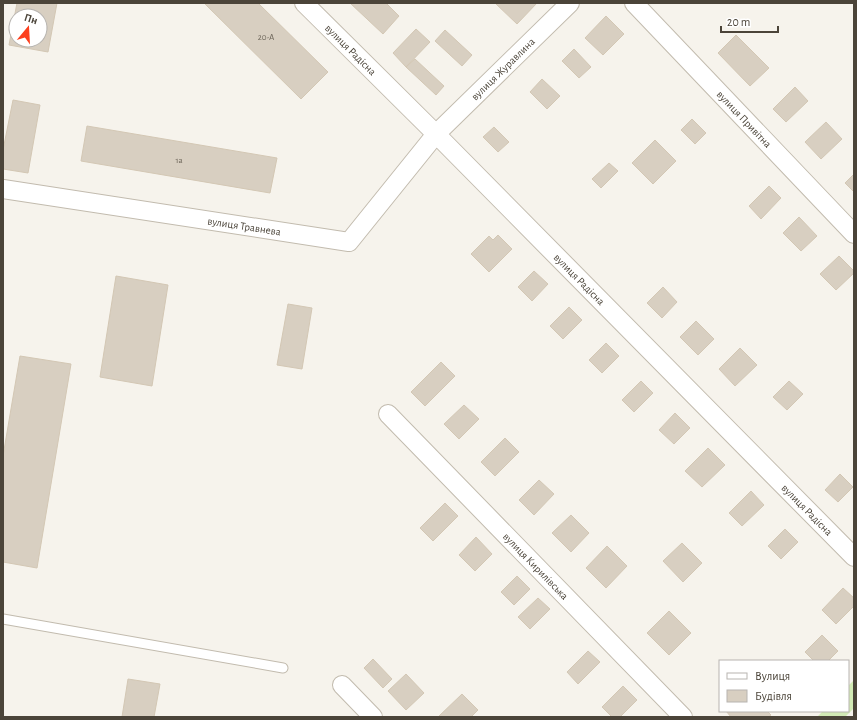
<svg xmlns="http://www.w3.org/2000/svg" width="857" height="720" font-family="'Alegreya Sans',sans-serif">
  <rect width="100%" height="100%" fill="#f6f3ec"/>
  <path fill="#d2eab5" d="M854,680V708L845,717H817L823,711H848V686Z"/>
  <g fill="#d8cfc1" stroke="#d3c7b4" fill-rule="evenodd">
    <path d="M17,3H57L48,52L9,45ZM16,16H40V40H16Z"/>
    <path d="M204,3H258L328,72L301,99Z"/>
    <path d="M350,3H386L399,16L383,34Z"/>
    <path d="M495,3H537L517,24Z"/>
    <path d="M606,16L624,34L603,55L585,38Z"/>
    <path d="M416,29L430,42L406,67L393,53Z"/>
    <path d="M445,30L472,55L462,66L435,41Z"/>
    <path d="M736,35L769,68L750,86L718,53Z"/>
    <path d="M574,49L591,67L579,78L562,61Z"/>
    <path d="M415,59L444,86L436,95L406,67Z"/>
    <path d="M542,79L560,96L547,109L530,92Z"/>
    <path d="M795,87L808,101L786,122L773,109Z"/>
    <path d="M13,100L40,105L28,173L3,169V150Z"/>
    <path d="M692,119L706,133L695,144L681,130Z"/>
    <path d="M826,122L842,139L821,159L805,142Z"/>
    <path d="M87,126L277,158L270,193L81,161Z"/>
    <path d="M494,127L509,142L498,152L483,137Z"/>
    <path d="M655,140L676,161L653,184L632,163Z"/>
    <path d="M609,163L618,171L601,188L592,179Z"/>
    <path d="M854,174V192L845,183Z"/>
    <path d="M769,186L781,198L761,219L749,206Z"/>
    <path d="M799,217L817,236L801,251L783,233Z"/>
    <path d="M498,235L512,249L489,272L471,254L489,236L493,240Z"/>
    <path d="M839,256L854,271V273L836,290L820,274Z"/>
    <path d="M534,271L548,284L532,301L518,287Z"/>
    <path d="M116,276L168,285L152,386L100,377Z"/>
    <path d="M663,287L677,302L662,318L647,303Z"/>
    <path d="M288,304L312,308L302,369L277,365Z"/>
    <path d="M569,307L582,320L563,339L550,326Z"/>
    <path d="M696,321L714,339L698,355L680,337Z"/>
    <path d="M606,343L619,356L602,373L589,360Z"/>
    <path d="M740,348L757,365L735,386L719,369Z"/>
    <path d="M20,356L71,364L37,568L3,562V456Z"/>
    <path d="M441,362L455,376L425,406L411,392Z"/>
    <path d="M641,381L653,393L634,412L622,400Z"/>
    <path d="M789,381L803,394L787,410L773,397Z"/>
    <path d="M464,405L479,419L459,439L444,424Z"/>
    <path d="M675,413L690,428L674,444L659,430Z"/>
    <path d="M505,438L519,452L495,476L481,462Z"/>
    <path d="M708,448L725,465L702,487L685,471Z"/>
    <path d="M840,474L853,487L838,502L825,490Z"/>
    <path d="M539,480L554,494L534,515L519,500Z"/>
    <path d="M751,491L764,505L742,526L729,513Z"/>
    <path d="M445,503L458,516L433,541L420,528Z"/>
    <path d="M571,515L589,533L571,552L552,533Z"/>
    <path d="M785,529L798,542L781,559L768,546Z"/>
    <path d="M476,537L492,554L475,571L459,555Z"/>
    <path d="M682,543L702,563L683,582L663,561Z"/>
    <path d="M607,546L627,566L606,588L586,568Z"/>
    <path d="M517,576L530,589L514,605L501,592Z"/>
    <path d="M843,588L854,598V606L836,624L822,610Z"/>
    <path d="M538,598L550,609L530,629L518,617Z"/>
    <path d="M669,611L691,633L669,655L647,633Z"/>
    <path d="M822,635L838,651L828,661H814L805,652Z"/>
    <path d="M588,651L600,662L578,684L567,672Z"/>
    <path d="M373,659L392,679L383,688L364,668Z"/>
    <path d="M406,674L424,693L406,710L388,691Z"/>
    <path d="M128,679L160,684L154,717H122Z"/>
    <path d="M623,686L637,700L620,717H612L602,707Z"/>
    <path d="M462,694L478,710L471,717H438Z"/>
    <path d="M726,711H767L771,715L768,717H731Z"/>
  </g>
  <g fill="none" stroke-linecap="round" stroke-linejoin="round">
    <defs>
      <path id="service" d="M3,619L283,668"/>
      <g id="minor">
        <path id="s1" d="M304,3L436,134L854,557"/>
        <path id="s2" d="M634,3L854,234"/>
        <path id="s3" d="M3,189L349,242L436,134L570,3"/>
        <path id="s4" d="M388,414L683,717"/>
        <path d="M342,685L373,717"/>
      </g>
    </defs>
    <use href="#service" stroke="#c2bbae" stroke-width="11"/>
    <use href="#minor" stroke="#c2bbae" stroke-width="20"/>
    <use href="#service" stroke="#fff" stroke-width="9"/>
    <use href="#minor" stroke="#fff" stroke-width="18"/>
  </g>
  <g text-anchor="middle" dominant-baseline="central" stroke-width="3.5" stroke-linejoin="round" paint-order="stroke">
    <g font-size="9" fill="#6e675b">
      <text x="266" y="37">20-А</text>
      <text x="179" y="160">1а</text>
    </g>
    <g font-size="11" fill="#4b4439" stroke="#fff">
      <text stroke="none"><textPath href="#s1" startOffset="66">вулиця Радісна</textPath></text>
      <text stroke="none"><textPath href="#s3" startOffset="582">вулиця Журавлина</textPath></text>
      <text stroke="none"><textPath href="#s2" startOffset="160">вулиця Привітна</textPath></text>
      <text stroke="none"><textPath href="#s3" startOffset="244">вулиця Травнева</textPath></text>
      <text stroke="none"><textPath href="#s1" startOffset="390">вулиця Радісна</textPath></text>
      <text stroke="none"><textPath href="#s1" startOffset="714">вулиця Радісна</textPath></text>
      <text stroke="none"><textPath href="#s4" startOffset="212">вулиця Кирилівська</textPath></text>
    </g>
  </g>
  <rect width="857" height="720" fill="none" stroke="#4b4439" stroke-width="8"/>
  <rect x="719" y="660" width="130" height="52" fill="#ffffff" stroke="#b7b4b0"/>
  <rect x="727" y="673" width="20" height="6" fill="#ffffff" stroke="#b7b4b0"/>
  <text x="755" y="680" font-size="12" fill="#4b4439">Вулиця</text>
  <rect x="727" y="690" width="20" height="12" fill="#d8cfc1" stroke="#b7b4b0"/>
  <text x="755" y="700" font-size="12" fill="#4b4439">Будівля</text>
  <g transform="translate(28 28) rotate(18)"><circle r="19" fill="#ffffff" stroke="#b7b4b0"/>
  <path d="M0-3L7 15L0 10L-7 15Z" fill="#fc3f1d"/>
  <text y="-6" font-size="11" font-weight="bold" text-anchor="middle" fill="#4b4439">Пн</text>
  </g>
  <path d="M721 26v6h57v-6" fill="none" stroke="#4b4439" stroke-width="2"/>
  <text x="727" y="26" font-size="12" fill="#4b4439" stroke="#ffffff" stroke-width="3" paint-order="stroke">20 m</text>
</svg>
